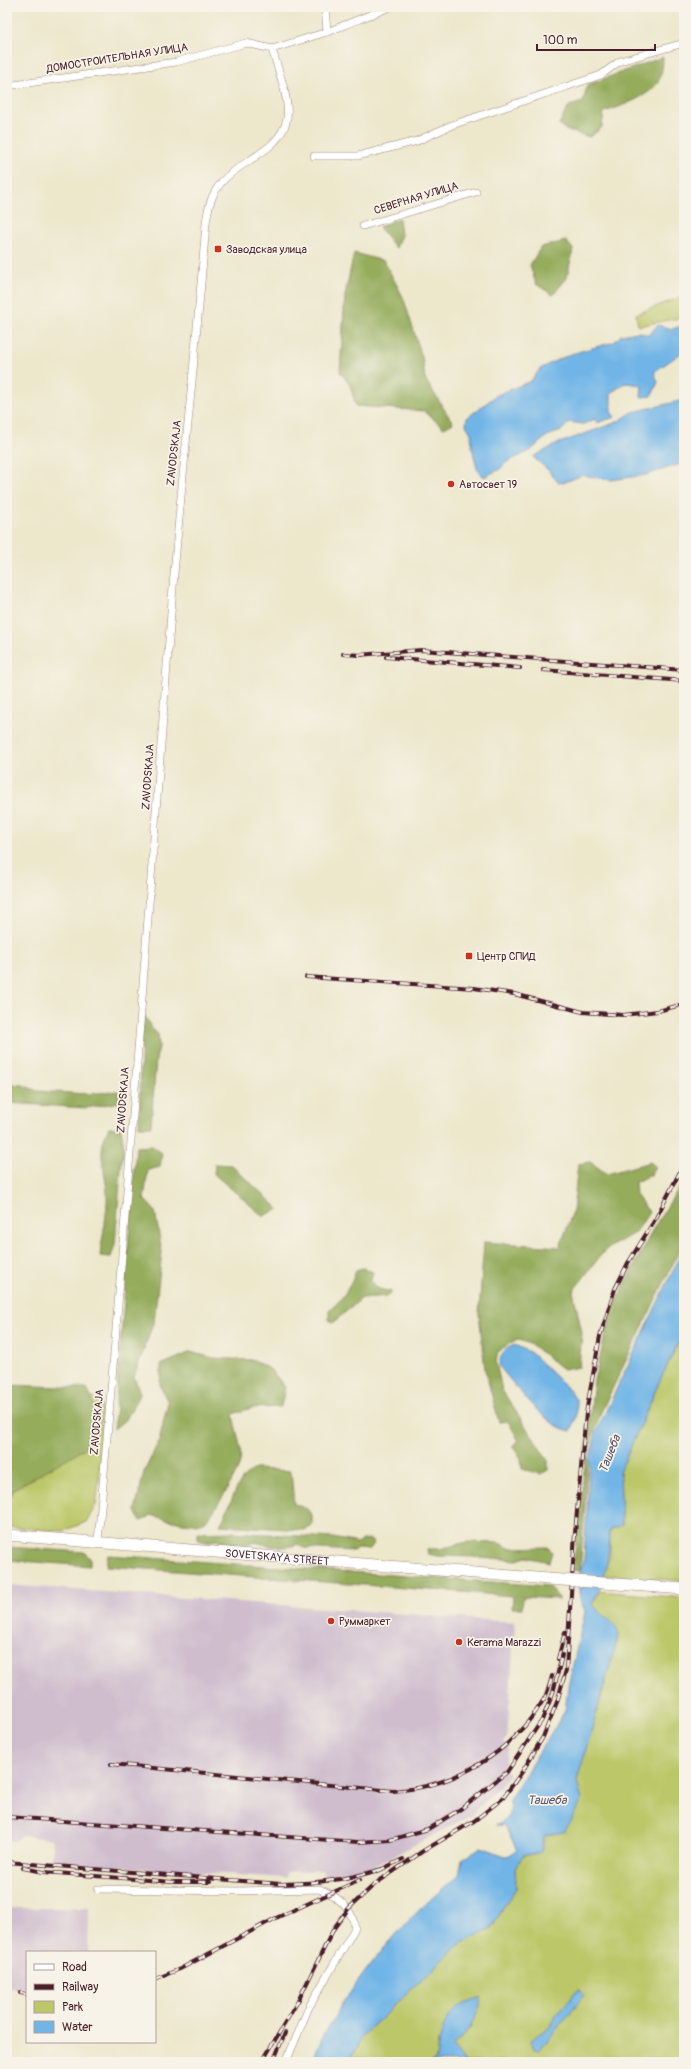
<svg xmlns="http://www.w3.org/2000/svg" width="691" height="2069" font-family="Pangolin,sans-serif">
  <rect width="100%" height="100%" fill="#f7f3e8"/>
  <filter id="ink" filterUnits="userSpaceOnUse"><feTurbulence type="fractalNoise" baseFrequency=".025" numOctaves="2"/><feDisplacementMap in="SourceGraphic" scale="8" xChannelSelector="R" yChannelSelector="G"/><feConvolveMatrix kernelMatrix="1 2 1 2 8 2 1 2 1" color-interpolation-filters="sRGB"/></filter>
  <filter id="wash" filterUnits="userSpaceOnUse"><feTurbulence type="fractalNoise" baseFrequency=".012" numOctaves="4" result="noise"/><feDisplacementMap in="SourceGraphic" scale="16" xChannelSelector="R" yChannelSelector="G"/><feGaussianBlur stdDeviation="0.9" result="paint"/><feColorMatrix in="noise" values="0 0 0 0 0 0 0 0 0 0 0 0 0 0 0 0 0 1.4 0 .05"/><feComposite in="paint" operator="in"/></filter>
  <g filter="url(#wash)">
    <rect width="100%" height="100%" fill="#ede7cc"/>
    <g fill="#cfbdce">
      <path d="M7,1585L515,1622L507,1738L503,1742L508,1749L504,1769L510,1774L496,1791L471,1815L384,1861L359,1872L324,1878L323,1870L287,1872L286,1878L74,1864L68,1861L52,1860L53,1845L51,1839L21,1836L16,1841L7,1840Z"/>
      <path d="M7,1908H89L88,1952H27V1989L7,1988Z"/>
    </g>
    <g fill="#bbc768" stroke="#82734a" fill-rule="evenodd">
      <path d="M684,296V317L638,326L636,314Z"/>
      <path d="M684,1332V1581L603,1575L610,1555V1530L622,1525L620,1471L661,1378Z"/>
      <path d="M7,1394L94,1398L102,1405L99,1482L96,1505L86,1522L63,1531L7,1527Z"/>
      <path d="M600,1591L684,1598V2062H464L453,2046L472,2026L438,2041L436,2060L431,2062H349L362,2036L459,1945L491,1928L516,1888L515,1867L523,1856L541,1852L545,1835L582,1801L577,1781L619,1634C615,1621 600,1616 592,1604ZM578,1989L584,1995L540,2050L531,2040L550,2026L557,2013Z"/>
    </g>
    <g fill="#94ac5c" stroke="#6f6644">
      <path d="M663,57C663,65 662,74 658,82C652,95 618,108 604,112L602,127L590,137L566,130L559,124L569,106L583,102L587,85Z"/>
      <path d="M399,218L401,235L396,248L379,227Z"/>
      <path d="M566,241L573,249L567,278L553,295L536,284L530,265L541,247Z"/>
      <path d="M354,253L384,261L403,297L422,357L425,379L453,423L444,428L424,411L356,406L350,385L340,372L345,295Z"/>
      <path d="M145,1016L152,1029L158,1034L159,1047L156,1059L151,1126H139L142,1031Z"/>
      <path d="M7,1084L23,1085L37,1091L88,1094L118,1091L120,1102L87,1108L7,1103Z"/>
      <path d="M109,1128H121L124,1147L121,1169L115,1244L111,1257L100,1256C102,1236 108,1214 107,1194C106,1169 95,1152 109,1128Z"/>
      <path d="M152,1146L162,1153L160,1167L148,1170L144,1199L155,1211L162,1252L154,1321L134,1377L140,1393L127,1418L114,1429L136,1147Z"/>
      <path d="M590,1162L607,1174L650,1162L655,1166L651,1175L635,1182L636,1195L649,1212L636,1232L605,1250L573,1291L582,1333L579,1367L564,1370L532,1345L517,1339L498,1351L496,1363L502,1390L548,1461V1470L541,1474L522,1469L521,1458L512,1446L519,1441L508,1421L499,1422L485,1370L479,1313L484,1242L560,1247L573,1211L578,1164Z"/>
      <path d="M215,1164L231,1165L279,1209L263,1216L214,1174Z"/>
      <path d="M684,1180V1241L600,1414L589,1448L580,1571L573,1570L594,1380L612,1309L653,1229Z"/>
      <path d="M363,1268L373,1272L371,1281L379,1289L392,1292L388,1296L362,1298L333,1323L329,1320V1310C343,1300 350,1287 356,1270Z"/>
      <path d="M191,1352L213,1358L252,1360L270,1369L285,1387L281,1407L251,1408L233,1414C235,1429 243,1448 240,1463C238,1472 212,1517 205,1521C193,1529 164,1518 151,1515L146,1519L140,1521L135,1511L144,1472L159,1441L168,1402L160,1386L161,1365Z"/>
      <path d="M7,1385L87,1388L95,1408L94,1429L85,1448L14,1489L7,1505Z"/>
      <path d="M256,1469L291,1471L294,1504C309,1510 315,1509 311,1527L304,1530L220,1525C230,1509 237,1474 256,1469Z"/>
      <path d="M231,1532L333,1538L359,1543L363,1540L369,1539L374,1543L370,1549L357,1548L353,1551L303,1548L298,1544C284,1550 269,1546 255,1542L247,1545L215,1540L205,1542L198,1540V1533Z"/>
      <path d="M466,1542L499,1543L509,1548L548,1547L552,1552L549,1562L526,1557L517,1560L479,1557L437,1556L428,1554L427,1549H440Z"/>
      <path d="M7,1547L84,1552L90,1558V1566L7,1560Z"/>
      <path d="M108,1555L548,1586L560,1599L523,1597L522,1608H512L513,1596L106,1566Z"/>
    </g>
    <g fill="#71b5e7" stroke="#5e6a89">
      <path d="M658,325L672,329L684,325V351L654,372L658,382L652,396L641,397L642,385L625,383L611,393V412L615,417L597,423L595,419L583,424L569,422L561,431L547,436L530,451L507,462L500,469L484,477L477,469L472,447L471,433L466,425L467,418L497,395L531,381L540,369L553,362L571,354L614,342L621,335L638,332L649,335Z"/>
      <path d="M684,400V463L646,475L611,480L582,475L563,483L558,482L548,470L533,457L557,444L617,422L633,412Z"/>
      <path d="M684,1248V1332L661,1378L620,1471L622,1525L610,1530C610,1555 605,1582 592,1604C601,1616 616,1621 619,1634L577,1781L582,1801L564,1832L545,1835L541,1852L523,1856L515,1867L516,1888L491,1928L459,1945L362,2036L349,2062H311C342,1992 400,1922 459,1875L462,1859L481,1847L508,1857L517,1850L504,1825H496L508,1817L511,1807L509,1800L565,1711L568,1687L585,1612L580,1597V1571L584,1559L590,1459L596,1432Z"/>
      <path d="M515,1345L531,1353L569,1390L577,1401L576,1418L571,1431C545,1427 516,1386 499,1366C501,1354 503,1349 515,1345Z"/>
      <path d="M578,1989L584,1995L540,2050L534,2049L531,2040L550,2026L557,2013Z"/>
      <path d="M481,1997C480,2019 467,2031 453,2046L464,2062H431L436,2059C438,2042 444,2016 460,2005C466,2001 474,2000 481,1997Z"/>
    </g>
  </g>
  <g filter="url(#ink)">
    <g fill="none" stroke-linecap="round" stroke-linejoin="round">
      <defs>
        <g id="street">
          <path d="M325,7L327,32"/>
          <path d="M7,86L176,62L246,43L272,49L327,32L390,7"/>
          <path d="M314,156H358L417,141L452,125L601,75L620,61L684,43"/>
          <path d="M363,226L476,192"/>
          <path d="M98,1541C127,1219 149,896 174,574C184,457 197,340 206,223C208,208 211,195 221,183C238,161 282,151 287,118C290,99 277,67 272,49"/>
          <path d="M98,1889L237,1891L319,1889C338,1896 352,1908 355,1928L309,2007L286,2062"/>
        </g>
        <g id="primary">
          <path id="s1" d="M7,1535L548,1579"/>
          <path d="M631,1585L684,1589"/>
        </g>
      </defs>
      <use href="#street" stroke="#9c837c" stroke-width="8"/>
      <use href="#primary" stroke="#9c837c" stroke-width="12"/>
      <use href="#street" stroke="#fff" stroke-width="7"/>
      <use href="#primary" stroke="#fff" stroke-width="11"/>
      <defs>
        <g id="rail">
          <path d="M343,654L362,655"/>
          <path d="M358,655L421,650L684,670"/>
          <path d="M386,657L520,668"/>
          <path d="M543,670L684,681"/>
          <path d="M306,977L474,988L514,994L583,1012L623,1015L658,1011L684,1004"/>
          <path d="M558,1659L565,1632"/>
          <path d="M111,1764L393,1791C455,1787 512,1753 544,1699C548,1692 550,1684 552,1676"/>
          <path d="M7,1817L358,1842L390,1840L428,1829L462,1808L507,1772L542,1720L553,1693L562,1655"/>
          <path d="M7,1862L281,1884C319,1883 346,1880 382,1869"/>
          <path d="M23,1868L44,1872L173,1882H210"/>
          <path d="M378,1871L403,1859"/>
          <path d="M155,1979L180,1969L276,1918L360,1880"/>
          <path d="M20,1993L27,1994"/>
          <path d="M262,2062L298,2001L334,1928L349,1908L375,1884L423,1851L474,1821L503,1798L522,1772L543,1737L557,1702L566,1670L575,1533L586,1413L600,1336L615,1289L628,1263L656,1218L684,1164"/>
          <path d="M273,2062L285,2033"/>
        </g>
      </defs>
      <use href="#rail" stroke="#4a1f2b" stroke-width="4"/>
      <use href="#rail" stroke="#f7f3e8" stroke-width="2.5" stroke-dasharray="8" stroke-linecap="butt"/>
      <defs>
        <path id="primary-bridge" d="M548,1579L631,1585"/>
      </defs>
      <use href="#primary-bridge" stroke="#9c837c" stroke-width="12" stroke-linecap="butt"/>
      <use href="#primary-bridge" stroke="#fff" stroke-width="11"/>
    </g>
  </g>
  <g fill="#c8321e" stroke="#f7f3e8" stroke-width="1.5">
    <rect x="214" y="245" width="8" height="8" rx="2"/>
    <circle cx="451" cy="484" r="4"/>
    <rect x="465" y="952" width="8" height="8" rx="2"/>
    <circle cx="331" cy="1621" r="4"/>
    <circle cx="459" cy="1642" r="4"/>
  </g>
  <g text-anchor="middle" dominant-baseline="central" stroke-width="3.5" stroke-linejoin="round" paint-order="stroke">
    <g font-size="11" fill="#4a1f2b" stroke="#f7f3e8">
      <text transform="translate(117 58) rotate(-9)">ДОМОСТРОИТЕЛЬНАЯ УЛИЦА</text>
      <text transform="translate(416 198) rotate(-17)">СЕВЕРНАЯ УЛИЦА</text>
      <text transform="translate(174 453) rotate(-84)">ZAVODSKAJA</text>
      <text transform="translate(148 777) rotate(-86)">ZAVODSKAJA</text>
      <text transform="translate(123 1100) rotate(-86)">ZAVODSKAJA</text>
      <text transform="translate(97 1422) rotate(-85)">ZAVODSKAJA</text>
      <text stroke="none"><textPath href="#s1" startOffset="271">SOVETSKAYA STREET</textPath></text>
    </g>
    <g font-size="11" fill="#4a1f2b" stroke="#f7f3e8" text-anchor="start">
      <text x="226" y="249">Заводская улица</text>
      <text x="459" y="484">Автосвет 19</text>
      <text x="477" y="956">Центр СПИД</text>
      <text x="339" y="1621">Руммаркет</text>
      <text x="467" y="1642">Kerama Marazzi</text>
    </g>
    <g font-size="12" font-style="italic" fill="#58546d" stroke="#f7f3e8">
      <text transform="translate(610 1454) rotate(-68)">Ташеба</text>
      <text x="547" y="1800">Ташеба</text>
    </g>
  </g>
  <rect width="691" height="2069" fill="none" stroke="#f7f3e8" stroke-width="24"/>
  <rect x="26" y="1951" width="130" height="92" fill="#f7f3e8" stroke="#b29e9c"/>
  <rect x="34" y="1964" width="20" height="6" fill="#ffffff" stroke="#b29e9c"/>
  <text x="62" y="1971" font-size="12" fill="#4a1f2b">Road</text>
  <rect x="34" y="1984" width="20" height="6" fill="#4a1f2b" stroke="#b29e9c"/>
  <text x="62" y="1991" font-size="12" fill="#4a1f2b">Railway</text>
  <rect x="34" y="2001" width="20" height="12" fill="#bbc768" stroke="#b29e9c"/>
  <text x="62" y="2011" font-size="12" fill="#4a1f2b">Park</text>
  <rect x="34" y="2021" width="20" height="12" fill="#71b5e7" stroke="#b29e9c"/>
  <text x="62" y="2031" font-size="12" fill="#4a1f2b">Water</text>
  <path d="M537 44v6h118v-6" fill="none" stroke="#4a1f2b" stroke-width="2"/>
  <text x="543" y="44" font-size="12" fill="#4a1f2b" stroke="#f7f3e8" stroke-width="3" paint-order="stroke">100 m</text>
</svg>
